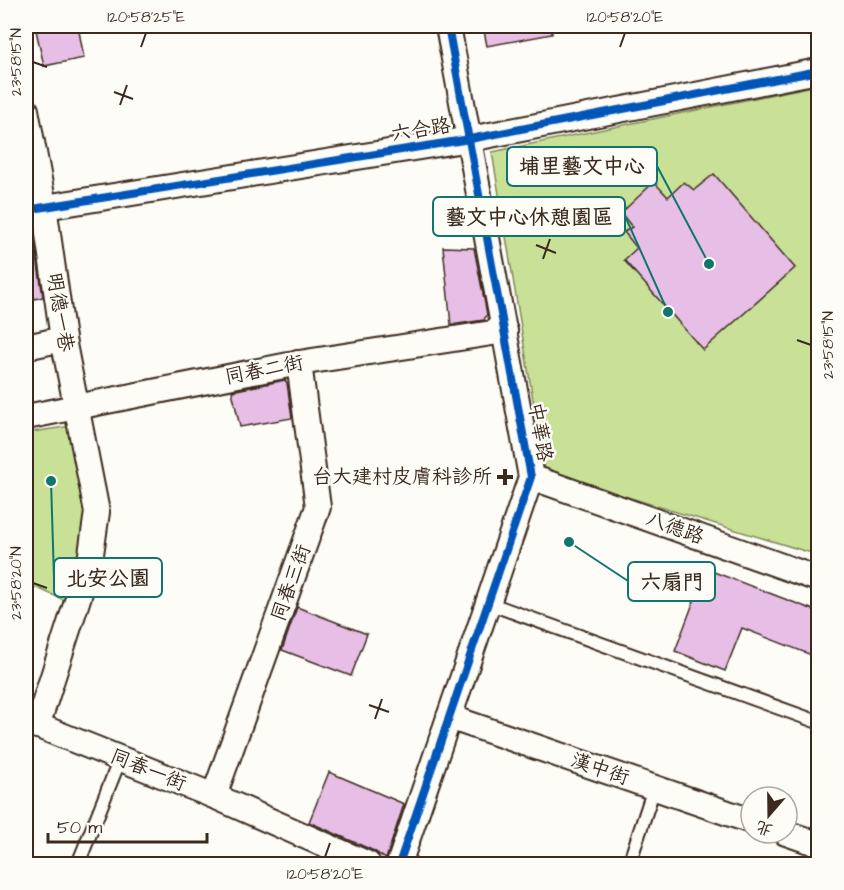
<svg xmlns="http://www.w3.org/2000/svg" width="844" height="890" font-family="'Architects Daughter','LXGW WenKai TC',sans-serif">
  <rect width="100%" height="100%" fill="#fdfcf7"/>
  <filter id="ink" filterUnits="userSpaceOnUse"><feTurbulence type="fractalNoise" baseFrequency=".0167" numOctaves="2"/><feDisplacementMap in="SourceGraphic" scale="12" xChannelSelector="R" yChannelSelector="G"/><feConvolveMatrix kernelMatrix="1 2 1 2 8 2 1 2 1" color-interpolation-filters="sRGB"/></filter>
  <g filter="url(#ink)">
    <g fill="#c9e197" stroke="#82865a" stroke-width="1.5">
      <path d="M818,85V555L545,472L492,152Z"/>
      <path d="M71,426L96,520L66,601L26,583V433Z"/>
    </g>
    <g fill="#e7bee6" stroke="#3b2a1e" stroke-width="1.5">
      <path d="M35,26H78L84,58L44,66Z"/>
      <path d="M483,26H552V34L487,46Z"/>
      <path d="M714,174L795,268L703,350L624,260L637,248L624,232L632,227L621,213L654,182L668,197L684,182L694,190Z"/>
      <path d="M33,232L43,297L34,299L26,239V233Z"/>
      <path d="M443,247L474,248L487,314L484,320L451,325Z"/>
      <path d="M285,380L287,383L292,418L240,427L232,391Z"/>
      <path d="M706,569L819,612V658L742,628L725,671L675,651Z"/>
      <path d="M297,607L367,634L351,676L282,650Z"/>
      <path d="M329,772L404,804L386,859L374,851L309,822Z"/>
    </g>
    <g fill="none" stroke-linecap="round" stroke-linejoin="round">
      <defs>
        <g id="service">
          <path d="M488,603L818,722"/>
          <path d="M78,864L120,759"/>
          <path d="M629,864L654,788"/>
        </g>
        <g id="minor">
          <path d="M26,110L44,206L63,339L97,512L90,561L37,726"/>
          <path d="M26,210L470,139L818,71"/>
          <path d="M26,347L63,339"/>
          <path d="M26,417L299,363L505,331"/>
          <path d="M531,477L818,579"/>
          <path d="M449,717L751,821"/>
          <path d="M26,721L214,796L368,864"/>
          <path d="M214,796L318,507L299,363"/>
          <path d="M786,833L818,844"/>
          <path d="M399,864L531,477L448,26"/>
        </g>
      </defs>
      <use href="#service" stroke="#3b2a1e" stroke-width="16"/>
      <use href="#minor" stroke="#3b2a1e" stroke-width="28"/>
      <use href="#service" stroke="#fdfcf7" stroke-width="12"/>
      <use href="#minor" stroke="#fdfcf7" stroke-width="24"/>
      <defs>
        <g id="cycleway">
          <path d="M26,210L470,139L818,71"/>
          <path d="M399,864L531,477L448,26"/>
        </g>
      </defs>
      <use href="#cycleway" stroke="#fdfcf7" stroke-width="11"/>
      <use href="#cycleway" stroke="#0057b8" stroke-width="8"/>
    </g>
  </g>
  <path fill="none" stroke="#3b2a1e" stroke-width="2" d="M141,47L146,33M620,47L625,33M33,62L47,67M114,92L133,99M120,105L127,85M536,245L556,253M543,259L550,239M797,340L811,345M33,583L47,588M369,705L389,712M375,719L382,699M325,857L330,843"/>
  <path fill="#3b2a1e" stroke="#fdfcf7" stroke-width="2" d="M502 468h6v6h6v6h-6v6h-6v-6h-6v-6h6z"/>
  <g text-anchor="middle" dominant-baseline="central" stroke-width="5" stroke-linejoin="round" paint-order="stroke">
    <g font-size="20" fill="#3b2a1e" stroke="#fdfcf7">
      <text transform="translate(421 130) rotate(-9)">六合路</text>
      <text transform="translate(60 312) rotate(81)">明德一巷</text>
      <text transform="translate(264 370) rotate(-11)">同春二街</text>
      <text transform="translate(540 432) rotate(80)">中華路</text>
      <text transform="translate(675 528) rotate(20)">八德路</text>
      <text transform="translate(291 583) rotate(-70)">同春三街</text>
      <text transform="translate(600 769) rotate(19)">漢中街</text>
      <text transform="translate(148 770) rotate(22)">同春一街</text>
    </g>
    <g font-size="20" fill="#3b2a1e" stroke="#fdfcf7" text-anchor="end">
      <text x="492" y="477">台大建村皮膚科診所</text>
    </g>
  </g>
  <path fill="none" stroke="#0f766e" stroke-width="2" d="M709 264L657 166M668 312L625 216M51 481L54 578M569 542L628 581"/>
  <g fill="#0f766e" stroke="#fdfcf7" stroke-width="2">
    <circle cx="709" cy="264" r="6"/>
    <circle cx="668" cy="312" r="6"/>
    <circle cx="51" cy="481" r="6"/>
    <circle cx="569" cy="542" r="6"/>
  </g>
  <g fill="#fdfcf7" stroke="#0f766e" stroke-width="2">
    <rect x="507" y="147" width="150" height="39" rx="6"/>
    <rect x="433" y="197" width="192" height="39" rx="6"/>
    <rect x="54" y="558" width="108" height="39" rx="6"/>
    <rect x="628" y="562" width="87" height="39" rx="6"/>
  </g>
  <g font-size="21" text-anchor="middle" font-weight="bold" fill="#3b2a1e">
    <text x="582" y="173">埔里藝文中心</text>
    <text x="529" y="224">藝文中心休憩園區</text>
    <text x="108" y="585">北安公園</text>
    <text x="672" y="589">六扇門</text>
  </g>
  <rect width="844" height="890" fill="none" stroke="#fdfcf7" stroke-width="66"/>
  <g transform="translate(769 815) rotate(200)"><circle r="28" fill="#fdfcf7" stroke="#afa8a0" stroke-width="1.5"/>
  <path d="M0-4.5L10 22L0 15L-10 22Z" fill="#3b2a1e"/>
  <text y="-9" font-size="16" font-weight="bold" text-anchor="middle" fill="#3b2a1e">北</text>
  </g>
  <path d="M48 833v9h159v-9" fill="none" stroke="#3b2a1e" stroke-width="3"/>
  <text x="57" y="833" font-size="18" fill="#3b2a1e" stroke="#fdfcf7" stroke-width="4.5" paint-order="stroke">50 m</text>
  <rect x="33" y="33" width="778" height="824" fill="none" stroke="#3b2a1e" stroke-width="2"/>
  <g font-size="15" text-anchor="middle" fill="#3b2a1e">
    <text x="146" y="22">120°58'25"E</text>
    <text x="625" y="22">120°58'20"E</text>
    <text transform="translate(16 62) rotate(-90)" y="5">23°58'15"N</text>
    <text transform="translate(828 345) rotate(-90)" y="5">23°58'15"N</text>
    <text transform="translate(16 583) rotate(-90)" y="5">23°58'20"N</text>
    <text x="325" y="879">120°58'20"E</text>
  </g>
</svg>
